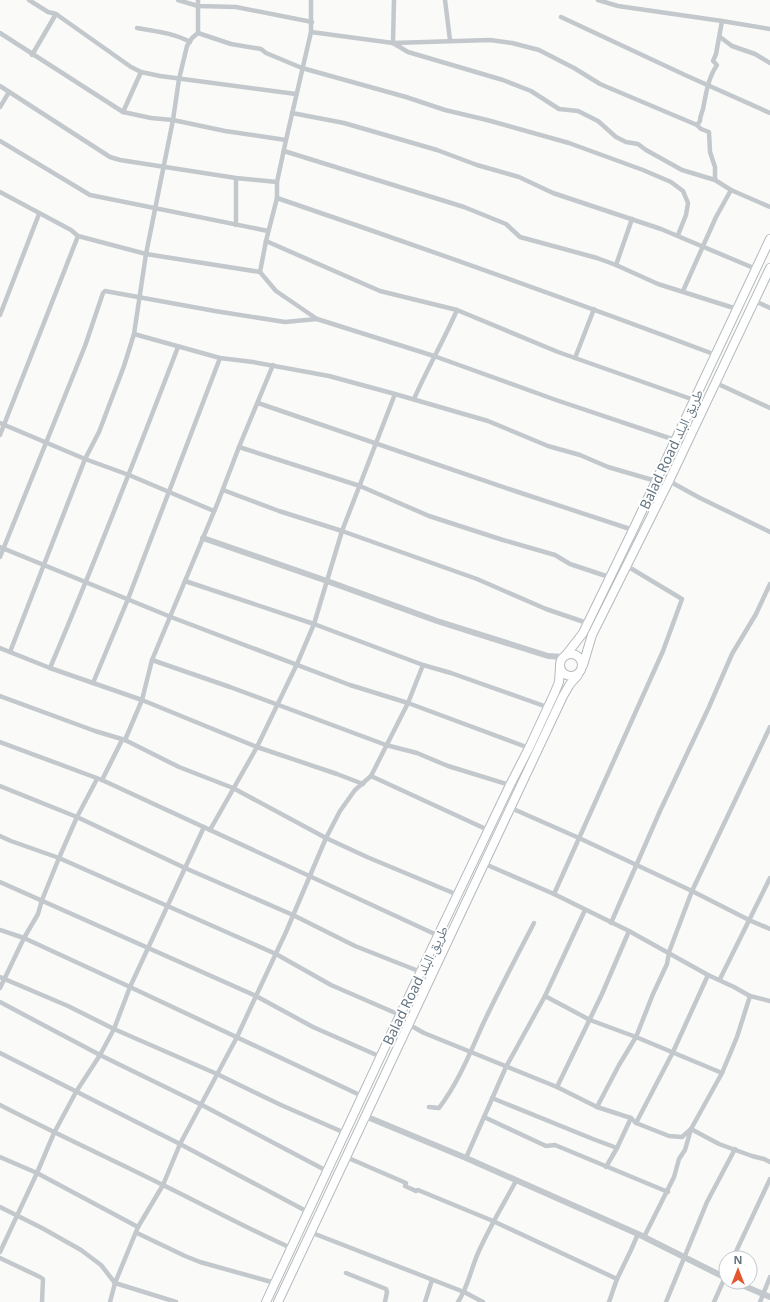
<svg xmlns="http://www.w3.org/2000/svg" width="770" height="1302" font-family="'Noto Sans','Noto Naskh Arabic',sans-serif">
  <rect width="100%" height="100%" fill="#fafaf8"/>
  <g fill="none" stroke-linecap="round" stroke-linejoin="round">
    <defs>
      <g id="trunk">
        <circle cx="571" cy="665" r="11"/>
        <path d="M566,655L583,633L633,530L770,239"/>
        <path d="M583,665L592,635L669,481L770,268"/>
        <path d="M266,1302L400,1015L510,785L529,748L555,692L559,682L560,667"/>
        <path d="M278,1302L563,696L570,684L578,675"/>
      </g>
    </defs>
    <use href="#trunk" stroke="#b4b9bd" stroke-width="10"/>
    <g stroke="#c3c8cc" stroke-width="4.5">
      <path d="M29,0L48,12L56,14L131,67L141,72L160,76L296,94"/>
      <path d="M178,0L198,6L236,7L312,22"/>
      <path d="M311,0V32L286,140L277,182V198L266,241L260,272L276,291L317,319L434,356L556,400L675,440"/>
      <path d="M445,0L450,40"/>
      <path d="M598,0L618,6L722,21L770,29"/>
      <path d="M561,17L685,75L770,113"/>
      <path d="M137,28C155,31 174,33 190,42"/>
      <path d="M311,32L393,43L490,40L512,43L539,50L574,68L600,84L697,125"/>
      <path d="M0,33L123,112L151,118L173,120L225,131L286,140"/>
      <path d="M198,33L231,44L261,49L266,53L302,68L406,97L445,110L487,120L569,143L643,170L671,182L683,191L688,203L686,215L678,235"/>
      <path d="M720,37L732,46L755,54L770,63"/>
      <path d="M393,43L408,52L503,80L531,91L559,109L578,111L598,121L616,137L626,142L638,144L646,150L682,170L715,180L731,190"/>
      <path d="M393,43L394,0"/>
      <path d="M32,55L56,14"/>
      <path d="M0,86L110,157L120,160L236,178L277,182"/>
      <path d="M0,107L9,92"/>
      <path d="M123,112L141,72"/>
      <path d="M292,113L344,123L437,150L477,165L519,177L553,193L661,229L756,269"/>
      <path d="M0,141L90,195L268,231"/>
      <path d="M284,151L464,207L506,224L520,237L597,258L616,265L658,284L737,309"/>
      <path d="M236,178V225"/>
      <path d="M715,180V167L710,152L709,132L701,129L697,125L700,121C700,116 702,113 703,109C706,94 708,78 717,65L713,61L716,54L722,21"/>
      <path d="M0,192L71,230L78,236L146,254L260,272"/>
      <path d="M277,198C424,248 570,300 716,355"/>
      <path d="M266,241L380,291L457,310L558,352L694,400"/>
      <path d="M616,265L632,219"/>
      <path d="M683,291L716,217L731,190L770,207"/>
      <path d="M755,301L770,308"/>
      <path d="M0,315L39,214"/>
      <path d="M134,334L220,358L253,362L329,376L395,394L488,421L548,446L580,455L608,467L656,481"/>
      <path d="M575,358L594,309"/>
      <path d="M716,383L770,408"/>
      <path d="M414,399C427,369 444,340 457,310"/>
      <path d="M258,403L518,492L633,530"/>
      <path d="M0,423L85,459L129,475L214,511"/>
      <path d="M0,435L78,236"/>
      <path d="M239,447L360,486L429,516L503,540L555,555L570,564L609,577"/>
      <path d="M669,481L700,498L770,532"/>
      <path d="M223,490L279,511L342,531L477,579L546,609L587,623"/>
      <path d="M0,547L171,617L350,685L408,703L529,748"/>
      <path d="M0,557L85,346L103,293L105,291L215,311L285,322L317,319"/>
      <path d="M185,581L314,624L423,665L451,673L547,707"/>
      <path d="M0,648L50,668L142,700L257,747L337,774L363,784"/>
      <path d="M10,652L85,459L99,432L124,366L134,334L146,254L173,120L179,79L187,46L192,38L198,33V0"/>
      <path d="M152,660L230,687L386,745L417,753L448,766L510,785"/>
      <path d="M50,668C95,562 137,454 178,347"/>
      <path d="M93,683L128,599L220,358"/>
      <path d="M0,696L95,731L125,740L179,767L233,788L326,838L367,857L458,895"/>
      <path d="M125,740L142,700L152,660L218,502L239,447L273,365"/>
      <path d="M0,742L102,780L439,936"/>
      <path d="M371,776L488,830"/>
      <path d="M102,780L122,740"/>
      <path d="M0,786L77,817L185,868L293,915L355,946L421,972"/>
      <path d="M511,808L579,838L692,891L749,920L770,929"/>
      <path d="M210,830L257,747L297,664L314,624L342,531L395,394"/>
      <path d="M0,836L11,841L59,858L276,954L331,985L400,1015"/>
      <path d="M485,864L554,894L629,931L708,975L734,987L750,996L770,1001"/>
      <path d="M0,882L256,996L313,1027L381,1057"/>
      <path d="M554,894L663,651L682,599L627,566"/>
      <path d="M611,923L660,811L709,707L732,654L756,614L770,584"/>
      <path d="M0,930L24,938L130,987L362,1096"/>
      <path d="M0,977L68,1006L114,1029L217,1074L281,1105L345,1133"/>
      <path d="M720,979L770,878"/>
      <path d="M0,988L24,938L38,914L42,900L59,858L77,817L97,779"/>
      <path d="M545,996L590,1020L636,1037L722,1073"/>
      <path d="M0,1002L100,1055L200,1104L327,1171"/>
      <path d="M408,1024L424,1033L557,1087L597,1107L631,1118L636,1123L669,1136L682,1137L691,1129L719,1144L752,1156L764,1159L770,1162"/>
      <path d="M0,1053L180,1144L308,1212"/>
      <path d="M557,1087L602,994L629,931"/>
      <path d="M492,1098L593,1139L617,1148"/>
      <path d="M0,1105C54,1133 109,1158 163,1185C206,1206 248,1229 291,1248"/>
      <path d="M429,1107L439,1108C458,1083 470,1053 483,1024C499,990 517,956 534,923"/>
      <path d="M597,1107L619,1065L636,1037L653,994L667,964L669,952L692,891L770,727"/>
      <path d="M484,1117L546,1146L555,1145L668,1192"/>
      <path d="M636,1123L673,1052L708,975"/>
      <path d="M0,1157L37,1173L138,1227"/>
      <path d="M346,1157L406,1183L405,1186L416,1191L418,1190L493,1221L617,1279"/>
      <path d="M466,1158L506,1067L545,996L585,910"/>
      <path d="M606,1167L617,1148L631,1118"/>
      <path d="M0,1207L42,1228L81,1250L101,1265L115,1283L138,1227L163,1185L180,1144L237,1037L256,996L286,932L326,838L340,811L355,790L371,776L408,703L423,665"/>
      <path d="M310,1232L464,1292L483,1302"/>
      <path d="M137,1233L185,1256L200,1262L275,1283"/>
      <path d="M644,1237L674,1177L679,1159L685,1150L691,1129L722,1073L737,1037L750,996"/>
      <path d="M0,1252L37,1173L54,1133L76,1092L100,1055L114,1029L130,987L204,827"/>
      <path d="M0,1258L40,1277L43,1279L42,1302"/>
      <path d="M733,1258L770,1179"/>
      <path d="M346,1273L386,1289L387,1292L385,1302"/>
      <path d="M110,1302L115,1283L176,1302"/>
      <path d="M425,1302L432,1280"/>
      <path d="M458,1302C468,1287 471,1269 478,1253C489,1228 503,1205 516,1181"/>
      <path d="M609,1302L617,1279L631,1250L638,1234"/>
      <path d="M666,1302L707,1202L735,1149"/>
      <path d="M714,1302L726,1275"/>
      <path d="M760,1302L770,1277"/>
    </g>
    <g stroke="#c3c8cc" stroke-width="6">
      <path d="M203,538L327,581L437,621L548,656L563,657"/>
      <path d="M365,1116L466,1158L638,1234L726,1278"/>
      <path d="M735,1282L770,1297"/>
    </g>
    <use href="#trunk" stroke="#fff" stroke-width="8"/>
  </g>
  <g text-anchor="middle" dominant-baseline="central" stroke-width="4" stroke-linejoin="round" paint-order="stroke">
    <g font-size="14" fill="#657683" stroke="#fff">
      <text transform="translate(671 449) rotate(-65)">Balad Road طريق البلد</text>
      <text transform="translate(415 985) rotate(-64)">Balad Road طريق البلد</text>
    </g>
  </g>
  <g transform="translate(738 1270)"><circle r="19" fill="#ffffff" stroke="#c1c8cd"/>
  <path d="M0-3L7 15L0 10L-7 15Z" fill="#e4572e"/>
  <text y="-6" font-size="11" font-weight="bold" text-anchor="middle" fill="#657683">N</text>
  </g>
</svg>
